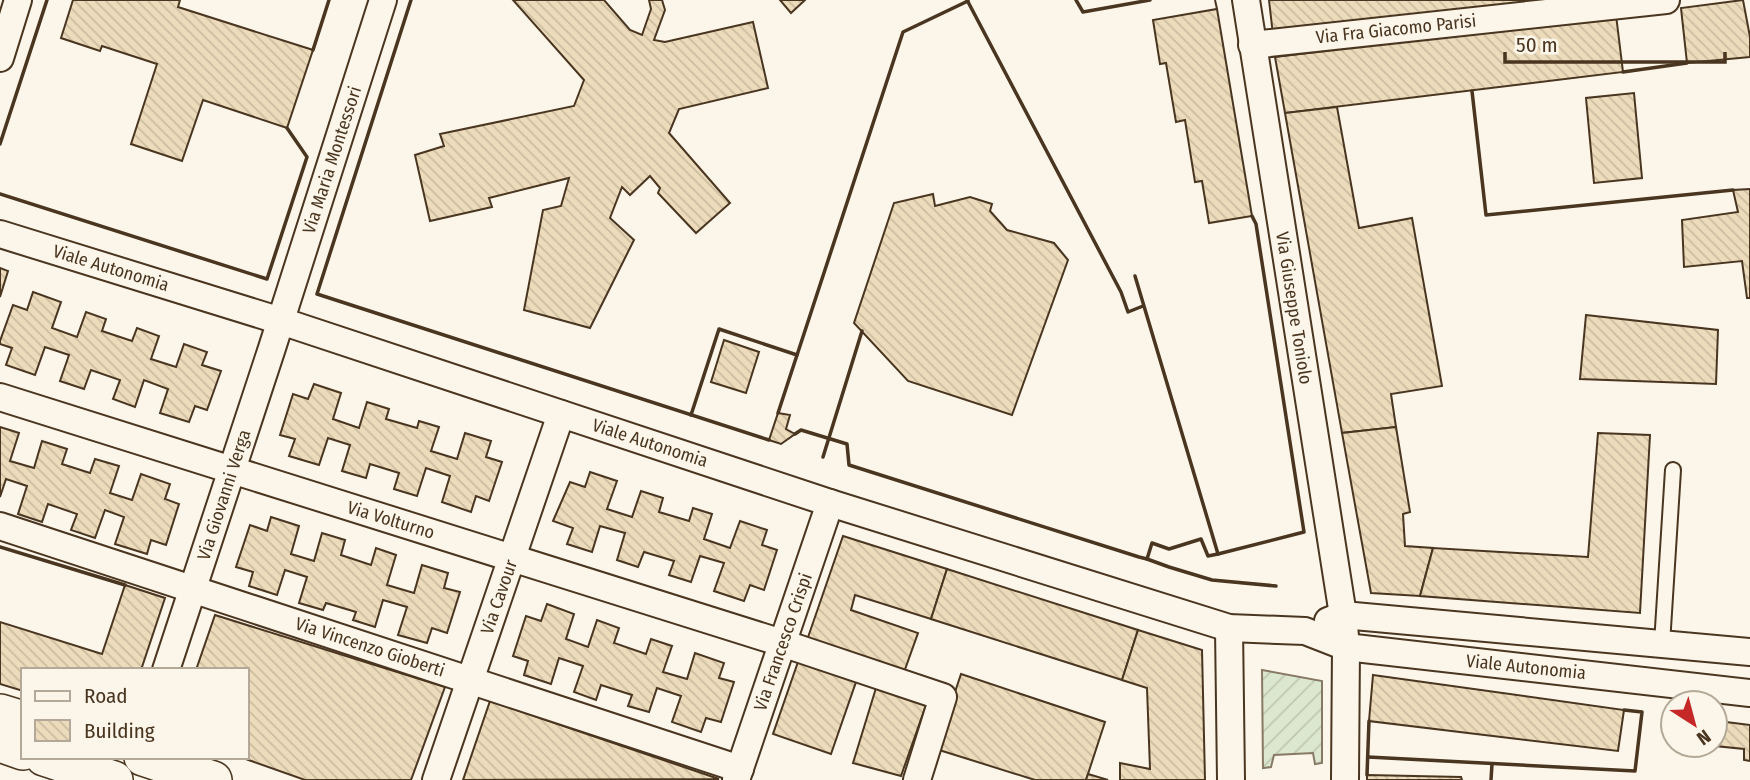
<svg xmlns="http://www.w3.org/2000/svg" width="1750" height="780" font-family="'Fira Sans Condensed',sans-serif">
  <defs>
    <pattern id="garden-furrows" width="10" height="10" patternUnits="userSpaceOnUse" patternTransform="scale(1.75)"><rect width="10" height="10" fill="#dce7d0"/><path d="M-1 1l2-2M0 10L10 0M9 11l2-2" fill="none" stroke="#bec7b2"/></pattern>
    <pattern id="building-back-hatch" width="6" height="6" patternUnits="userSpaceOnUse" patternTransform="scale(1.75)"><rect width="6" height="6" fill="#ecdcbc"/><path d="M-1 5l2 2M0 0l6 6M5-1l2 2" fill="none" stroke="#ccbda1"/></pattern>
  </defs>
  <rect width="100%" height="100%" fill="#fbf6e9"/>
  <path fill="url(#garden-furrows)" stroke="#887966" stroke-width="2" d="M1262,670L1322,681V763L1315,764L1313,753L1274,755L1271,767L1263,768Z"/>
  <g fill="url(#building-back-hatch)" stroke="#4a3520" stroke-width="2">
    <path d="M73,0H180L178,7L313,50L287,128L203,100L182,161L131,144L157,64L102,46L100,51L61,38Z"/>
    <path d="M513,0H604L630,30L642,35L651,9L649,0H662L665,10L654,40L665,42L753,22L768,88L679,109L669,133L730,203L696,233L658,193L660,188L650,176L630,195L622,187L610,218L634,240L590,328L524,310L543,210L561,206L569,178L489,198L492,207L430,221L415,155L444,146L440,134L574,106L584,80Z"/>
    <path d="M780,0H805L791,13Z"/>
    <path d="M1269,0H1525L1526,5L1273,35Z"/>
    <path d="M1743,0L1750,37V57L1687,63L1681,8Z"/>
    <path d="M1217,9L1252,216L1209,223L1202,181L1195,182L1185,120L1176,122L1166,63L1160,64L1153,20Z"/>
    <path d="M1616,15L1623,72L1285,113L1275,57Z"/>
    <path d="M1634,93L1642,178L1594,183L1586,98Z"/>
    <path d="M1337,107L1359,228L1412,218L1442,386L1391,394L1396,427L1342,433L1285,113Z"/>
    <path d="M1750,189V298H1747L1742,261L1684,267L1682,220L1738,212L1733,190Z"/>
    <path d="M933,194L935,206L970,197L992,204L990,211L1007,230L1054,243L1068,260L1012,415L908,381L854,323L894,203Z"/>
    <path d="M0,268L8,271L0,297Z"/>
    <path d="M33,292L61,302L52,328L77,337L86,312L106,319L102,331L132,341L137,328L159,336L151,359L176,367L184,344L207,352L202,365L221,371L207,410L195,406L189,422L160,413L168,389L144,380L135,407L113,399L120,380L91,370L84,389L60,381L69,355L45,347L35,375L6,365L12,348L0,344V341L13,305L27,310Z"/>
    <path d="M1586,315L1718,330L1716,384L1580,379Z"/>
    <path d="M724,340L759,352L746,393L711,382Z"/>
    <path d="M314,384L341,393L333,419L359,428L367,402L389,409L386,419L417,428L419,421L439,427L431,451L457,459L465,433L491,441L486,457L502,462L489,501L476,496L471,512L442,502L450,476L426,468L417,496L394,489L399,473L370,464L366,478L342,471L350,445L328,438L319,465L289,456L295,439L280,435L293,394L308,399Z"/>
    <path d="M778,413L790,415L786,429L795,434L781,444L769,440Z"/>
    <path d="M0,427L19,433L10,461L34,468L42,441L67,449L62,464L90,473L95,459L119,466L110,493L132,500L141,474L170,484L165,499L179,504L166,545L151,540L147,554L115,544L124,517L105,510L95,538L71,530L77,514L48,504L42,522L18,514L27,486L6,479L0,497Z"/>
    <path d="M1396,427L1410,512L1403,514L1405,546L1433,548L1420,596L1371,593L1342,433Z"/>
    <path d="M1598,433L1650,435L1640,613L1420,596L1433,548L1588,557Z"/>
    <path d="M590,472L617,481L607,509L632,517L641,491L663,498L659,512L689,521L693,508L712,514L704,539L730,548L740,521L767,530L762,545L777,550L764,590L750,585L744,601L714,591L724,563L700,556L691,582L669,575L674,561L644,552L638,567L617,560L625,533L600,526L592,552L567,544L573,528L553,521L570,482L585,487Z"/>
    <path d="M271,517L299,526L291,554L314,561L322,533L345,540L341,555L371,565L376,548L396,555L387,585L414,593L422,565L448,573L444,588L460,592L447,633L432,628L427,643L398,635L407,607L383,600L375,627L353,620L356,612L326,603L323,610L299,603L307,577L285,570L277,595L249,586L253,572L236,567L250,525L267,531Z"/>
    <path d="M843,536L947,569L931,619L855,595L851,610L918,633L903,675L806,643Z"/>
    <path d="M947,569L1138,630L1122,680L931,619Z"/>
    <path d="M125,585L165,598L141,670H23V691L0,684V622L102,654Z"/>
    <path d="M547,604L574,614L566,639L588,647L597,620L619,628L614,643L646,654L651,639L672,646L663,672L687,679L695,653L724,663L719,678L734,682L721,722L706,718L701,732L672,722L681,696L657,688L649,712L628,706L632,695L601,685L596,700L574,692L583,666L559,658L551,684L524,675L528,661L513,656L526,616L541,621Z"/>
    <path d="M215,615L445,687L411,780H305L240,757H247V670H196Z"/>
    <path d="M1138,630L1202,650L1205,780H1120V763L1150,769L1147,688L1122,680Z"/>
    <path d="M799,659L857,679L831,754L773,734Z"/>
    <path d="M961,674L1105,722L1086,780H1035L936,749Z"/>
    <path d="M1373,675L1624,710L1618,751L1369,721Z"/>
    <path d="M876,688L926,705L901,776L853,763Z"/>
    <path d="M490,701L719,779L463,780Z"/>
    <path d="M1718,721L1750,725V761L1744,760V749L1715,746Z"/>
    <path d="M1088,774L1108,780H1086Z"/>
    <path d="M1367,775L1461,777L1462,780H1367Z"/>
  </g>
  <g fill="none" stroke-linecap="round" stroke-linejoin="round">
    <defs>
      <path id="lane" d="M1662,644L1673,470"/>
      <g id="street">
        <path d="M1246,0L1343,615L1346,647L1345,780"/>
        <path d="M1252,45L1666,0"/>
        <path d="M0,58L18,0"/>
        <path d="M0,234L281,321L830,503L1229,628L1305,631L1346,647L1750,693"/>
        <path d="M0,397L782,643L943,697L917,780"/>
        <path d="M0,526L740,769"/>
        <path d="M1328,621L1343,615L1750,652"/>
        <path d="M1229,628L1231,780"/>
        <path d="M166,670L272,348L383,0"/>
        <path d="M436,780L561,414"/>
        <path d="M736,780L830,503"/>
      </g>
      <g id="secondary">
        <path d="M0,713L23,720"/>
        <path d="M0,743L23,751"/>
        <path d="M44,757L114,780"/>
        <path d="M143,757L213,780"/>
      </g>
    </defs>
    <use href="#lane" stroke="#4a3520" stroke-width="18"/>
    <use href="#street" stroke="#4a3520" stroke-width="30"/>
    <use href="#secondary" stroke="#4a3520" stroke-width="40"/>
    <use href="#lane" stroke="#fbf6e9" stroke-width="14"/>
    <use href="#street" stroke="#fbf6e9" stroke-width="26"/>
    <use href="#secondary" stroke="#fbf6e9" stroke-width="37"/>
    <path stroke="#4a3520" stroke-width="2" stroke-dasharray="9 3.5" stroke-linecap="butt" d="M1215,0L1217,9"/>
    <g stroke="#4a3520" stroke-width="3.5">
      <path d="M411,0L317,294L769,440"/>
      <path d="M967,0L1121,292L1128,312L1143,306"/>
      <path d="M1076,0L1083,12L1150,0"/>
      <path d="M313,50L329,0"/>
      <path d="M1623,72L1687,63"/>
      <path d="M1472,91L1486,215L1733,190"/>
      <path d="M0,144L47,0"/>
      <path d="M0,194L267,279L307,157L287,128"/>
      <path d="M1135,276L1218,554L1304,532L1256,224L1252,216"/>
      <path d="M778,413L903,32L968,1"/>
      <path d="M691,415L719,329L797,355"/>
      <path d="M795,434L801,430L847,444L849,465L1139,557L1147,559L1152,543L1169,549L1201,539L1208,556L1218,554"/>
      <path d="M823,457L862,331"/>
      <path d="M0,547L125,585"/>
      <path d="M1147,559L1169,567L1212,580L1276,586"/>
      <path d="M1368,757L1635,771L1642,712L1624,710"/>
      <path d="M1367,775L1369,721"/>
      <path d="M1491,780L1492,764"/>
    </g>
  </g>
  <g text-anchor="middle" dominant-baseline="central" stroke-width="5" stroke-linejoin="round" paint-order="stroke">
    <g font-size="18" fill="#4a3520" stroke="#fbf6e9">
      <text transform="translate(1396 29) rotate(-6)">Via Fra Giacomo Parisi</text>
      <text transform="translate(332 160) rotate(-72)">Via Maria Montessori</text>
      <text transform="translate(111 268) rotate(17)">Viale Autonomia</text>
      <text transform="translate(1294 308) rotate(81)">Via Giuseppe Toniolo</text>
      <text transform="translate(650 443) rotate(18)">Viale Autonomia</text>
      <text transform="translate(224 495) rotate(-72)">Via Giovanni Verga</text>
      <text transform="translate(391 520) rotate(17)">Via Volturno</text>
      <text transform="translate(499 597) rotate(-71)">Via Cavour</text>
      <text transform="translate(783 642) rotate(-71)">Via Francesco Crispi</text>
      <text transform="translate(370 647) rotate(18)">Via Vincenzo Gioberti</text>
      <text transform="translate(1526 667) rotate(6)">Viale Autonomia</text>
    </g>
  </g>
  <rect x="21" y="668" width="228" height="91" fill="#fbf6e9" stroke="#b4a999" stroke-width="2"/>
  <rect x="35" y="691" width="35" height="10" fill="#fbf6e9" stroke="#b4a999" stroke-width="2"/>
  <text x="84" y="703" font-size="21" fill="#4a3520">Road</text>
  <rect x="35" y="720" width="35" height="21" fill="url(#building-back-hatch)" stroke="#b4a999" stroke-width="2"/>
  <text x="84" y="738" font-size="21" fill="#4a3520">Building</text>
  <g transform="translate(1694 724) rotate(144)"><circle r="33" fill="#fbf6e9" stroke="#b4a999" stroke-width="2"/>
  <path d="M0-5L12 26L0 18L-12 26Z" fill="#c62828"/>
  <text y="-10" font-size="19" font-weight="bold" text-anchor="middle" fill="#4a3520">N</text>
  </g>
  <path d="M1505 52v10h220v-10" fill="none" stroke="#4a3520" stroke-width="3.5"/>
  <text x="1516" y="52" font-size="21" fill="#4a3520" stroke="#fbf6e9" stroke-width="5" paint-order="stroke">50 m</text>
</svg>
